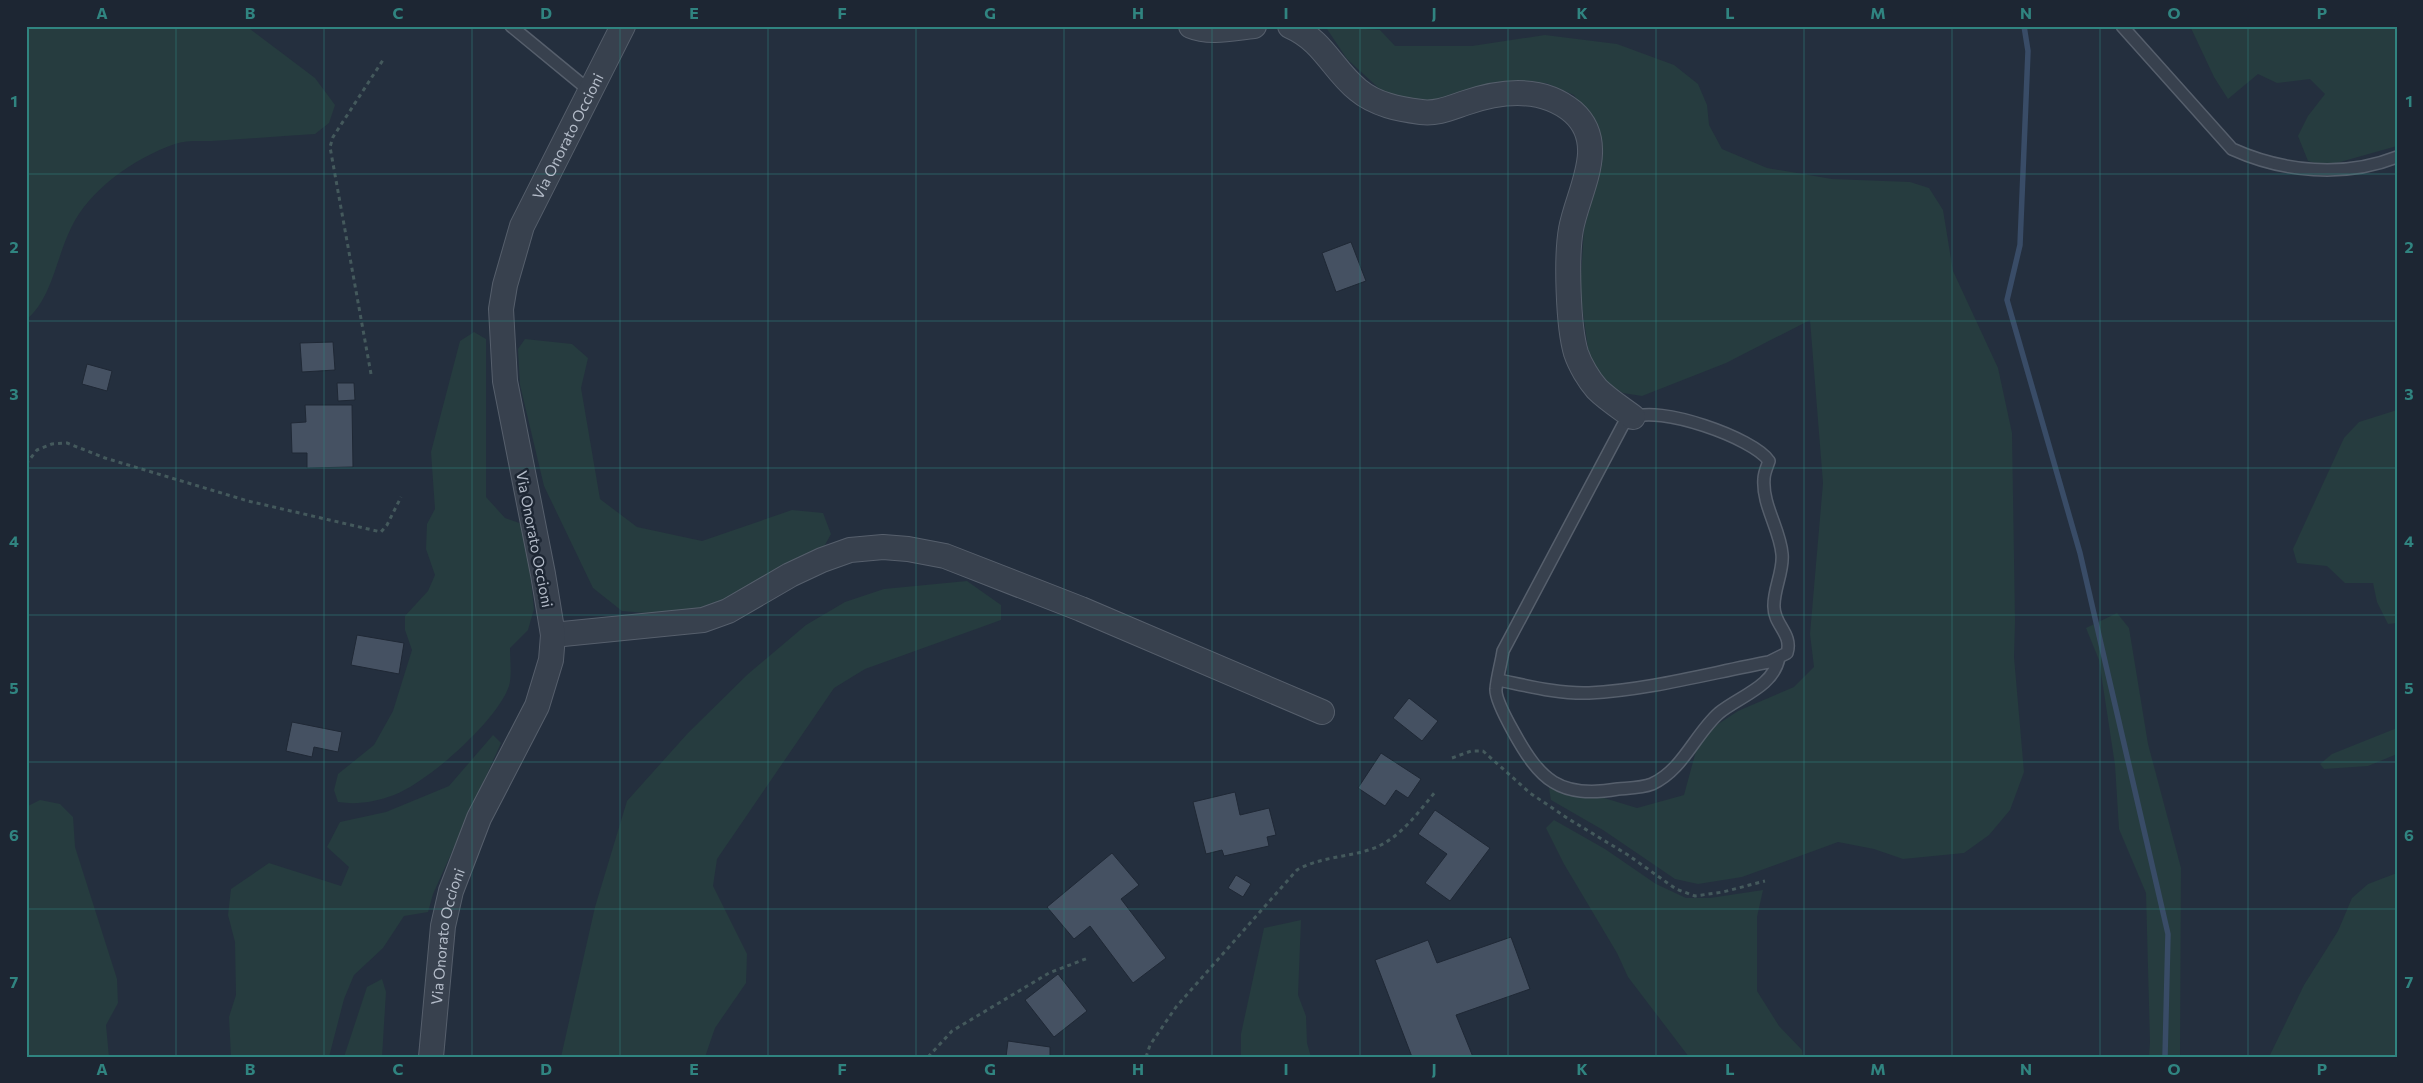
<svg xmlns="http://www.w3.org/2000/svg" width="2423" height="1083" font-family="Commissioner,sans-serif">
  <rect width="100%" height="100%" fill="#242f3e"/>
  <g fill="#263c3f">
    <path d="M26,26H246L315,78L335,105L329,123L315,134C281,136 247,139 212,141C201,141 185,140 175,144C134,158 89,190 71,228C56,258 52,299 26,320Z"/>
    <path d="M1325,26L1380,30L1395,46H1472L1545,35L1617,44L1674,65L1698,84L1707,105L1709,125L1722,149L1767,168L1832,179L1910,182L1929,188L1943,210L1953,271L1998,368L2012,433L2015,621L2014,657L2024,772L2010,810L1989,835L1964,853L1903,859L1874,849L1838,842L1742,877L1698,884L1675,879L1603,830L1551,800L1549,788L1601,797L1637,808L1684,795L1700,736L1738,711L1794,687L1814,667L1810,634L1823,483L1810,320L1726,363L1642,396L1623,393L1602,380L1589,356L1580,291L1584,229L1601,166L1597,128L1574,95L1546,83L1498,85L1452,100L1421,102L1384,93L1347,59Z"/>
    <path d="M2190,26H2397V146L2326,166L2308,161L2298,136L2308,116L2325,94L2310,79L2277,83L2258,74L2228,99L2214,77Z"/>
    <path d="M474,332L486,339V497L505,518L525,525L534,609L528,630L510,648C510,660 512,676 509,686C497,721 428,782 394,795C375,802 357,805 338,802L334,790L338,774L374,745L393,711L412,650L405,630V616L428,591L435,575L426,549L427,524L435,509L431,452L460,341Z"/>
    <path d="M525,339L572,344L588,358L581,388L600,499L637,527L702,541L792,510L823,513L831,534L821,552L715,609L683,616L622,611L593,588L544,486L520,385L518,349Z"/>
    <path d="M2397,410V623L2388,624L2377,602L2373,583H2345L2327,566L2297,563L2293,549L2344,438L2359,422Z"/>
    <path d="M967,581L1001,605V620L865,669L834,688L717,859L713,886L747,954L746,983L715,1028L705,1057H561L595,907L627,801L688,733L748,674L806,625L845,602L884,589Z"/>
    <path d="M2117,613L2129,628L2148,744L2181,868L2180,1057H2149L2150,1042L2146,893L2119,829L2115,765L2099,660L2086,628Z"/>
    <path d="M2397,728V754L2368,766L2324,769L2320,764L2332,754Z"/>
    <path d="M493,735L501,743L433,894L428,912L404,916L383,948L354,975L344,999L329,1057H231L229,1017L236,995L235,942L228,915L231,889L269,863L341,886L349,867L327,847L340,822L386,812L449,786Z"/>
    <path d="M40,800L60,804L73,817L75,847L117,979L118,1003L106,1025L109,1057H26V804L28,806Z"/>
    <path d="M1554,820L1605,849L1656,884L1686,898H1710L1763,890L1757,917V991L1779,1026L1802,1050L1803,1057H1689L1628,977L1617,953L1564,864L1546,828Z"/>
    <path d="M2397,873V1057H2269L2304,985L2338,931L2352,898L2368,884Z"/>
    <path d="M1301,920L1298,995L1306,1016L1307,1043L1311,1057H1241V1034L1264,928Z"/>
    <path d="M382,979L386,992L382,1057H344L367,987Z"/>
  </g>
  <g fill="none" stroke-linecap="round" stroke-linejoin="round">
    <path stroke="#394c67" stroke-width="5.5" d="M2024,26L2028,51L2020,245L2007,300L2080,553L2168,934L2165,1057"/>
  </g>
  <g fill="#455162" stroke="#1f2835">
    <path d="M1351,242L1366,281L1336,292L1322,253Z"/>
    <path d="M333,342L335,370L302,372L300,343Z"/>
    <path d="M87,364L112,371L107,391L82,384Z"/>
    <path d="M337,383H354L355,400L338,401Z"/>
    <path d="M305,405H352L353,467L307,468V453H292L291,423L306,422Z"/>
    <path d="M357,635L404,643L399,674L351,665Z"/>
    <path d="M1409,698L1438,721L1422,741L1393,718Z"/>
    <path d="M292,722L342,732L338,752L314,747L312,757L286,751Z"/>
    <path d="M1381,753L1421,779L1408,798L1396,790L1385,806L1358,788Z"/>
    <path d="M1235,792L1240,815L1269,808L1276,835L1267,837L1269,846L1224,856L1222,850L1206,854L1193,802Z"/>
    <path d="M1435,810L1490,848L1450,901L1425,883L1447,854L1418,834Z"/>
    <path d="M1112,853L1139,885L1121,899L1166,958L1133,983L1090,926L1074,939L1047,907Z"/>
    <path d="M1236,875L1251,884L1243,897L1228,888Z"/>
    <path d="M1511,937L1530,989L1456,1015L1473,1057H1412L1375,960L1428,940L1437,963Z"/>
    <path d="M1058,974L1087,1011L1054,1037L1025,1000Z"/>
    <path d="M1008,1041L1050,1047V1057H1006Z"/>
  </g>
  <g fill="none" stroke-linecap="round" stroke-linejoin="round">
    <defs>
      <g id="service">
        <path d="M511,26L590,91"/>
        <path d="M2122,26L2232,149C2283,172 2344,178 2397,157"/>
        <path d="M1499,680C1528,686 1559,694 1589,693C1649,690 1710,673 1769,662L1787,653C1793,634 1774,625 1774,607C1773,590 1784,571 1782,554C1780,529 1762,505 1764,479C1764,473 1767,467 1769,461C1754,438 1657,404 1632,418C1629,419 1626,423 1623,425L1503,651C1501,664 1497,677 1496,689C1495,698 1508,722 1513,731C1540,780 1559,799 1618,789C1629,788 1642,788 1652,784C1683,770 1695,734 1719,713C1740,696 1773,687 1779,658"/>
      </g>
      <g id="minor">
        <path d="M1191,26C1210,34 1234,28 1254,26"/>
        <path d="M1290,26C1324,41 1332,69 1358,90C1376,105 1399,109 1421,112C1437,114 1450,108 1465,103C1500,91 1542,86 1573,112C1609,144 1578,191 1571,229C1566,257 1568,326 1576,353C1580,365 1589,380 1597,389C1607,399 1621,408 1633,417"/>
        <path d="M553,635L703,620L728,611L790,575L822,560L850,550L883,547L908,549L945,556L1081,609L1322,712"/>
        <path id="s1" d="M431,1057L443,926L451,891L479,818L537,706L551,660L553,635L543,574L505,381L501,309L505,285L522,226L623,26"/>
      </g>
    </defs>
    <use href="#service" stroke="#565f6c" stroke-width="14"/>
    <use href="#minor" stroke="#565f6c" stroke-width="26"/>
    <g stroke="#44595c" stroke-width="3" stroke-dasharray="4 4" stroke-linecap="butt">
      <path d="M371,374L330,147L333,137L383,60"/>
      <path d="M26,464L37,450L52,444L67,443L105,458L248,501L381,532L387,525L401,497"/>
      <path d="M1452,758L1471,751H1483L1530,793L1567,818L1628,855L1676,889L1695,896L1723,892L1765,881"/>
      <path d="M928,1057L952,1031L1049,973L1088,958"/>
      <path d="M1146,1057L1150,1045L1176,1007L1297,870C1323,855 1355,858 1381,845C1404,833 1420,810 1436,791"/>
    </g>
    <use href="#service" stroke="#38414e" stroke-width="11"/>
    <use href="#minor" stroke="#38414e" stroke-width="24"/>
  </g>
  <path fill="none" stroke="#308480" stroke-width="1" stroke-opacity="0.55" d="M176,26V1057M324,26V1057M472,26V1057M620,26V1057M768,26V1057M916,26V1057M1064,26V1057M1212,26V1057M1360,26V1057M1508,26V1057M1656,26V1057M1804,26V1057M1952,26V1057M2100,26V1057M2248,26V1057M26,174H2397M26,321H2397M26,468H2397M26,615H2397M26,762H2397M26,909H2397"/>
  <g text-anchor="middle" dominant-baseline="central" stroke-width="5" stroke-linejoin="round" paint-order="stroke">
    <g font-size="15" fill="#b4bcc9" stroke="#1d2633">
      <text stroke="none"><textPath href="#s1" startOffset="962">Via Onorato Occioni</textPath></text>
      <text transform="translate(535 539) rotate(79)">Via Onorato Occioni</text>
      <text stroke="none"><textPath href="#s1" startOffset="122">Via Onorato Occioni</textPath></text>
    </g>
  </g>
  <rect width="2423" height="1083" fill="none" stroke="#1d2633" stroke-width="55"/>
  <rect x="28" y="28" width="2368" height="1028" fill="none" stroke="#308480" stroke-width="2"/>
  <g font-size="16" text-anchor="middle" font-weight="bold" fill="#308480">
    <text x="102" y="19">A</text>
    <text x="250" y="19">B</text>
    <text x="398" y="19">C</text>
    <text x="546" y="19">D</text>
    <text x="694" y="19">E</text>
    <text x="842" y="19">F</text>
    <text x="990" y="19">G</text>
    <text x="1138" y="19">H</text>
    <text x="1286" y="19">I</text>
    <text x="1434" y="19">J</text>
    <text x="1582" y="19">K</text>
    <text x="1730" y="19">L</text>
    <text x="1878" y="19">M</text>
    <text x="2026" y="19">N</text>
    <text x="2174" y="19">O</text>
    <text x="2322" y="19">P</text>
    <text x="14" y="107">1</text>
    <text x="2409" y="107">1</text>
    <text x="14" y="253">2</text>
    <text x="2409" y="253">2</text>
    <text x="14" y="400">3</text>
    <text x="2409" y="400">3</text>
    <text x="14" y="547">4</text>
    <text x="2409" y="547">4</text>
    <text x="14" y="694">5</text>
    <text x="2409" y="694">5</text>
    <text x="14" y="841">6</text>
    <text x="2409" y="841">6</text>
    <text x="14" y="988">7</text>
    <text x="2409" y="988">7</text>
    <text x="102" y="1075">A</text>
    <text x="250" y="1075">B</text>
    <text x="398" y="1075">C</text>
    <text x="546" y="1075">D</text>
    <text x="694" y="1075">E</text>
    <text x="842" y="1075">F</text>
    <text x="990" y="1075">G</text>
    <text x="1138" y="1075">H</text>
    <text x="1286" y="1075">I</text>
    <text x="1434" y="1075">J</text>
    <text x="1582" y="1075">K</text>
    <text x="1730" y="1075">L</text>
    <text x="1878" y="1075">M</text>
    <text x="2026" y="1075">N</text>
    <text x="2174" y="1075">O</text>
    <text x="2322" y="1075">P</text>
  </g>
</svg>
